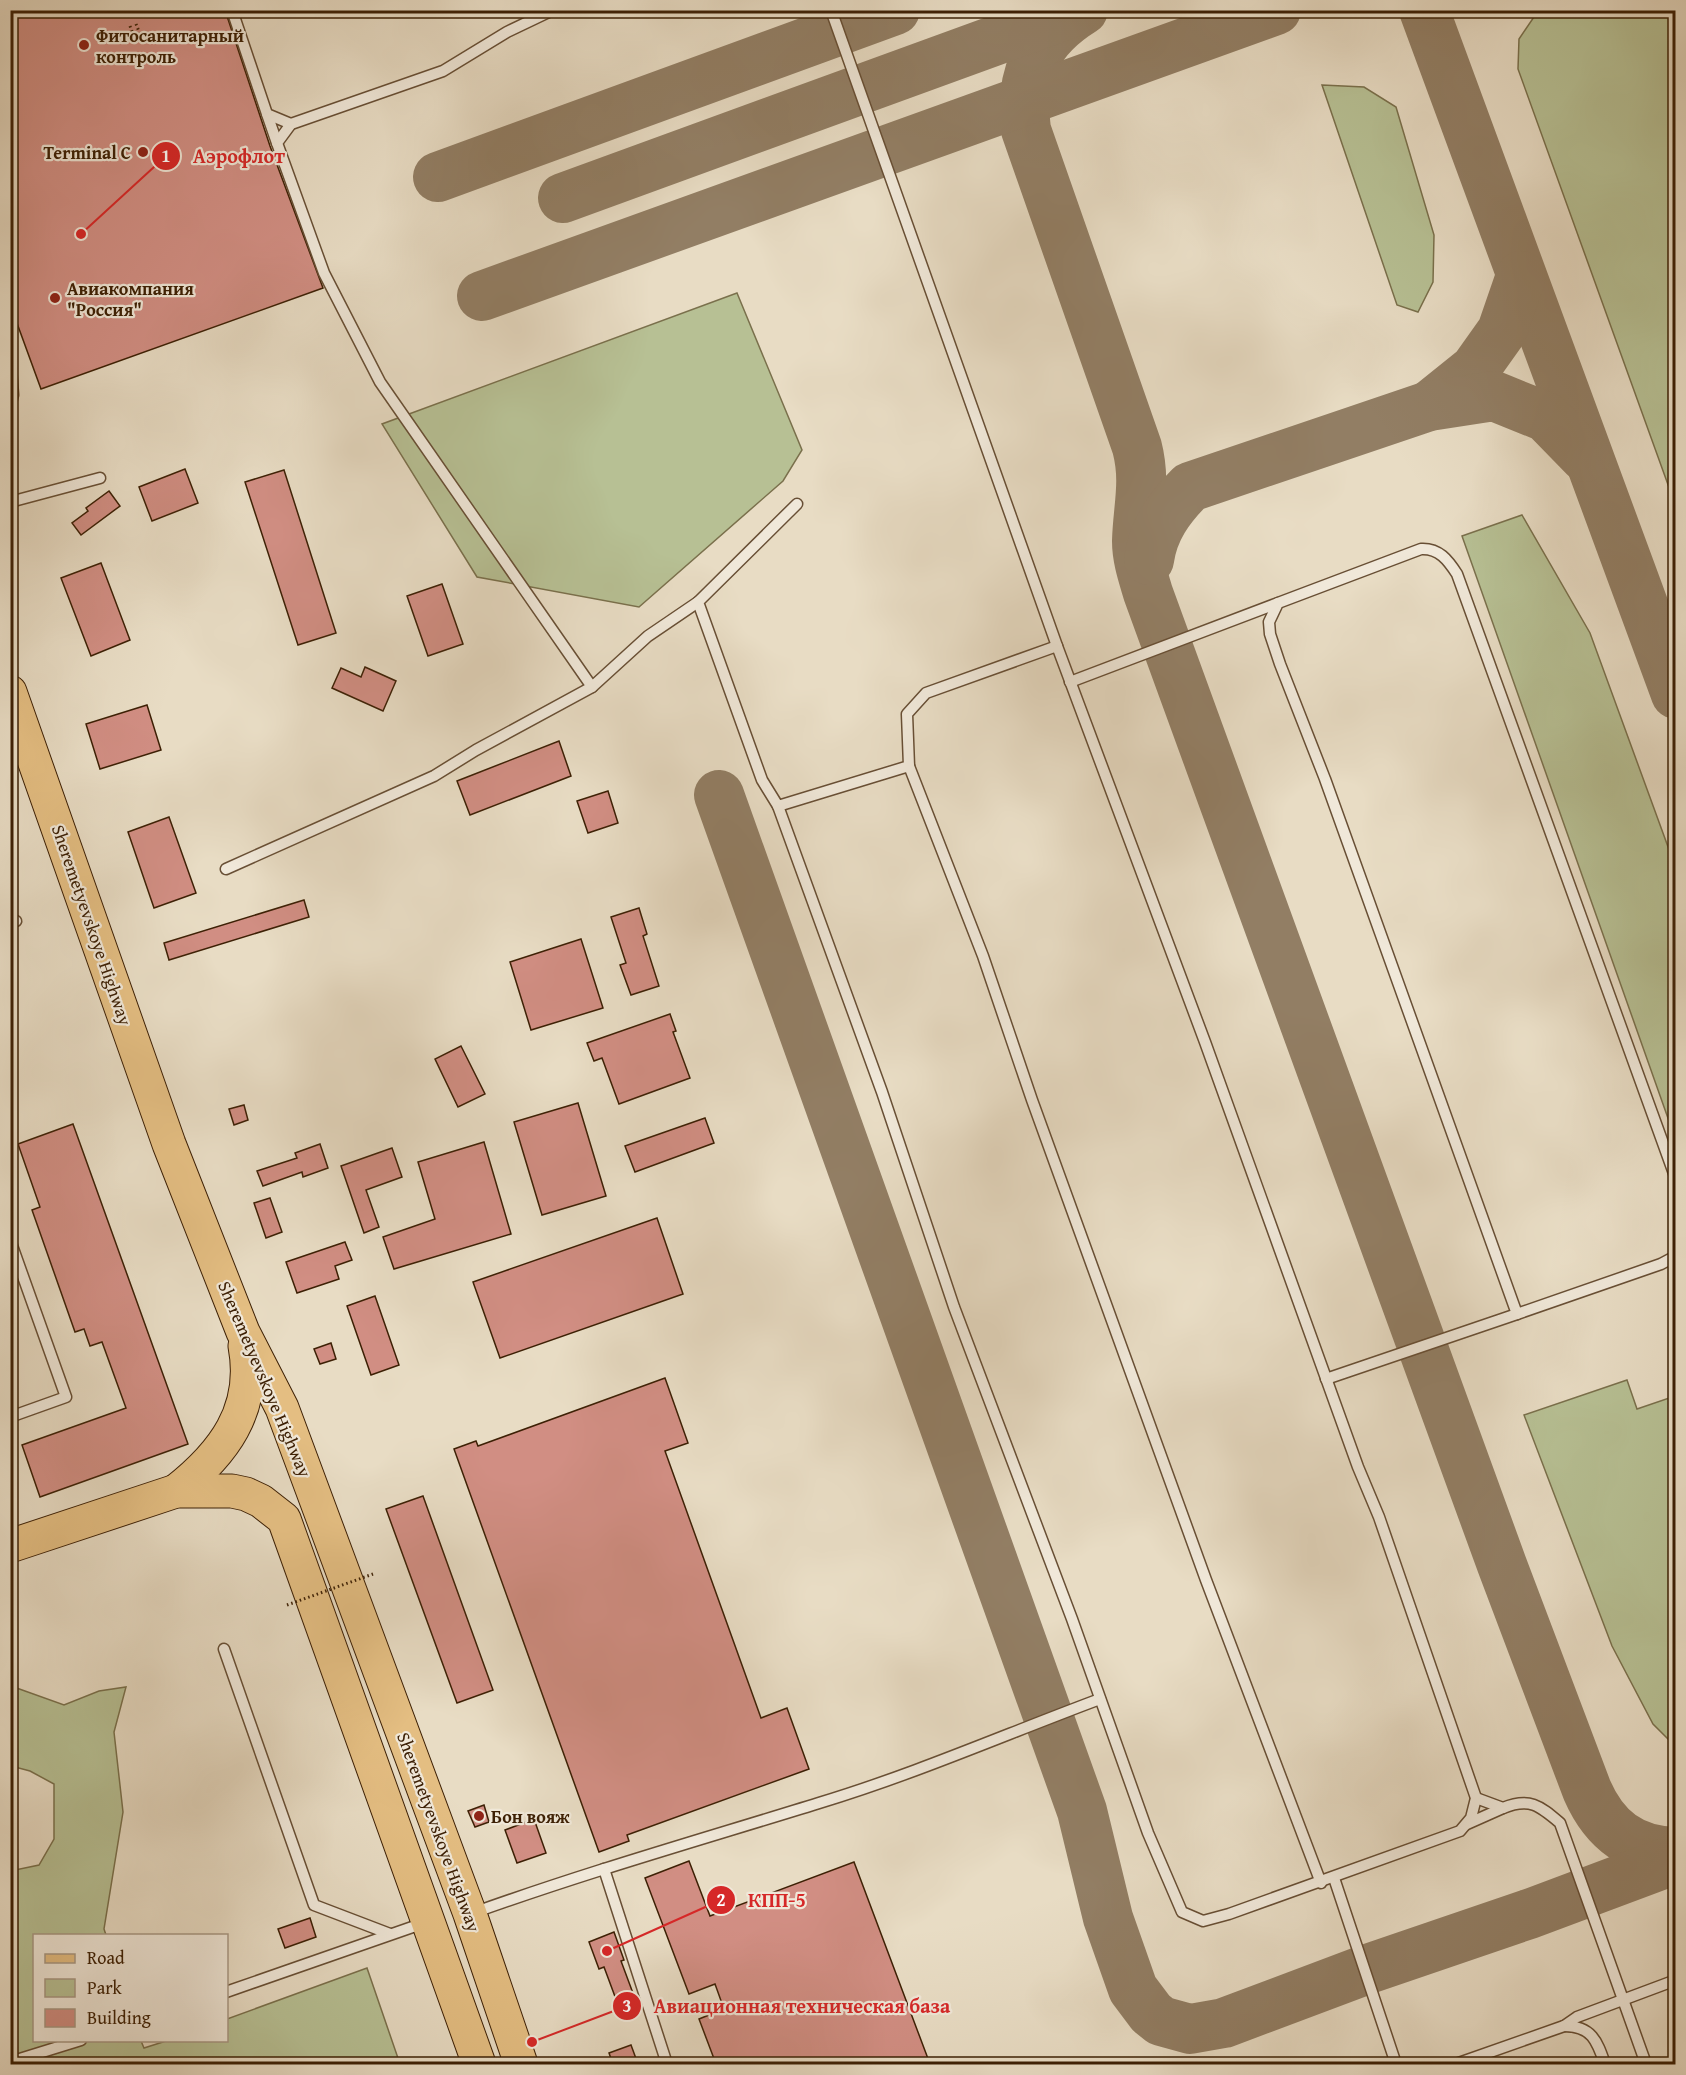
<svg xmlns="http://www.w3.org/2000/svg" width="1686" height="2075" font-family="'Gentium Book Plus',serif">
  <rect width="100%" height="100%" fill="#e8dcc4"/>
  <filter id="stains"><feTurbulence type="fractalNoise" baseFrequency=".00333" numOctaves="4"/><feColorMatrix values="0 0 0 0 .2 0 0 0 0 .09 0 0 0 0 .02 0 0 0 .5 -.17"/></filter>
  <radialGradient id="worn" r=".72"><stop offset=".6" stop-color="#630" stop-opacity="0"/><stop offset="1" stop-color="#630" stop-opacity=".3"/></radialGradient>
  <g fill="#b7c094" stroke="#7a704c" stroke-width="1.5">
    <path d="M1538,11H1675V504L1518,69L1519,39Z"/>
    <path d="M1322,85L1364,87L1396,107L1434,235L1433,282L1418,312L1397,305Z"/>
    <path d="M737,293L802,450L783,481L639,607L477,577L382,424Z"/>
    <path d="M1522,515L1590,633L1675,866V1138L1462,536Z"/>
    <path d="M1627,1380L1637,1409L1675,1396V1746L1653,1724L1612,1646L1524,1415Z"/>
    <path d="M11,1686L64,1705L99,1691L126,1687L114,1732L123,1812L104,1929L106,1935L34,1936V2040L141,2041L144,2048L166,2041L226,2040L227,2019L367,1968L400,2064H11L10,1871L39,1865L54,1839V1784L30,1771L11,1766Z"/>
  </g>
  <g fill="none" stroke-linecap="round" stroke-linejoin="round">
    <g stroke="#927e64" stroke-width="50">
      <path d="M1083,10C1036,39 1019,77 1026,130L1137,447C1146,482 1138,507 1137,541C1137,559 1143,576 1148,593L1502,1565L1587,1790C1604,1829 1631,1851 1676,1852"/>
      <path d="M1424,10L1676,694"/>
      <path d="M438,177L895,10"/>
      <path d="M563,198L1073,12"/>
      <path d="M482,296L1276,10"/>
      <path d="M1429,406L1475,369L1502,331L1521,276"/>
      <path d="M1149,560C1153,530 1169,508 1190,487L1429,406L1494,396L1546,417L1585,457"/>
      <path d="M719,795L1082,1811L1108,1918L1133,1989L1151,2013L1161,2021L1190,2029L1224,2023L1365,1970L1529,1914L1676,1859"/>
    </g>
  </g>
  <g fill="#d18e83" stroke="#3d2005" stroke-width="1.5">
    <path d="M10,10H225L270,146L323,288L41,389L10,304Z"/>
    <path d="M185,469L198,503L152,521L139,487Z"/>
    <path d="M284,470L336,633L298,645L245,482Z"/>
    <path d="M109,491L120,506L81,535L72,523L88,511L86,508Z"/>
    <path d="M101,563L130,640L91,656L61,578Z"/>
    <path d="M442,584L463,644L428,656L407,596Z"/>
    <path d="M365,667L396,681L383,711L332,688L341,668L361,677Z"/>
    <path d="M147,705L161,750L100,769L86,724Z"/>
    <path d="M559,741L571,776L470,815L457,781Z"/>
    <path d="M608,791L618,823L588,833L577,801Z"/>
    <path d="M169,817L196,893L154,908L128,832Z"/>
    <path d="M304,900L309,917L169,960L164,943Z"/>
    <path d="M639,908L647,934L643,936L659,986L631,995L620,965L626,963L611,917Z"/>
    <path d="M581,939L603,1008L531,1030L510,962Z"/>
    <path d="M670,1014L676,1031L673,1032L690,1078L619,1104L602,1058L594,1061L587,1043Z"/>
    <path d="M461,1046L485,1094L458,1107L435,1059Z"/>
    <path d="M578,1103L606,1196L542,1215L514,1122Z"/>
    <path d="M244,1105L248,1120L234,1125L229,1109Z"/>
    <path d="M705,1118L714,1143L635,1172L625,1146Z"/>
    <path d="M73,1124L188,1444L40,1497L22,1445L126,1408L102,1342L90,1346L84,1329L75,1332L32,1210L40,1207L18,1144Z"/>
    <path d="M484,1142L511,1234L394,1269L383,1237L435,1219L418,1162Z"/>
    <path d="M320,1144L328,1168L303,1177L302,1172L263,1186L257,1171L297,1158L295,1153Z"/>
    <path d="M392,1148L402,1177L366,1190L379,1227L364,1233L341,1166Z"/>
    <path d="M270,1198L282,1232L266,1238L254,1203Z"/>
    <path d="M657,1218L683,1294L500,1358L473,1282Z"/>
    <path d="M345,1242L352,1260L335,1266L339,1279L297,1293L286,1262Z"/>
    <path d="M375,1296L399,1365L371,1375L347,1306Z"/>
    <path d="M331,1343L336,1359L320,1364L314,1349Z"/>
    <path d="M665,1378L688,1443L665,1451L761,1718L787,1708L809,1769L627,1835L629,1841L599,1852L454,1449L476,1441L478,1446Z"/>
    <path d="M423,1496L493,1690L457,1703L386,1509Z"/>
    <path d="M484,1805L489,1822L475,1827L468,1811Z"/>
    <path d="M534,1819L546,1853L517,1863L505,1830Z"/>
    <path d="M689,1861L710,1916L854,1862L930,2064H716L699,2019L724,2009L715,1984L689,1994L645,1878Z"/>
    <path d="M310,1918L316,1937L285,1948L278,1929Z"/>
    <path d="M614,1932L624,1960L621,1961L640,2012L623,2018L604,1967L599,1969L589,1942Z"/>
    <path d="M631,2045L638,2064H613L609,2053Z"/>
  </g>
  <g fill="none" stroke-linecap="round" stroke-linejoin="round">
    <defs>
      <g id="service">
        <path d="M232,10L267,114L291,124"/>
        <path d="M553,10L507,32L443,71L291,124L277,143L324,273L380,382L592,687"/>
        <path d="M267,114L277,143"/>
        <path d="M10,355L13,395L10,407"/>
        <path d="M10,502L100,478"/>
        <path d="M797,504L698,602L762,780L778,806L909,766L907,714L926,693L1057,646L831,10"/>
        <path d="M1070,682L1278,603"/>
        <path d="M909,766L983,956L1032,1100L1206,1580L1321,1883"/>
        <path d="M778,806L882,1092L954,1307L1072,1619L1148,1833L1182,1912L1203,1921L1229,1914L1460,1831L1471,1818L1476,1798L1379,1517L1358,1467L1205,1042L1057,646"/>
        <path d="M226,869L434,776L476,750L592,687L648,636L698,602"/>
        <path d="M10,923L16,921"/>
        <path d="M10,1240L66,1397L10,1417"/>
        <path d="M1517,1314L1661,1264L1676,1256"/>
        <path d="M1326,1379L1517,1314L1325,779L1280,664L1270,634L1269,622L1278,603L1421,549C1439,548 1448,560 1457,574L1676,1179"/>
        <path d="M224,1649L314,1905L390,1934"/>
        <path d="M1476,1798L1503,1808C1530,1797 1540,1806 1560,1823L1646,2064"/>
        <path d="M1467,1824L1503,1808"/>
        <path d="M604,1869L667,2064"/>
        <path d="M1334,1878L1396,2064"/>
        <path d="M473,1913C587,1872 703,1839 819,1803C915,1774 1006,1734 1100,1699"/>
        <path d="M226,1992L424,1923"/>
        <path d="M1564,2026C1592,2026 1597,2041 1605,2064"/>
        <path d="M10,2062L81,2040"/>
        <path d="M1456,2064L1564,2026L1577,2017L1676,1980"/>
      </g>
      <g id="primary">
        <path d="M10,692L169,1144L243,1332L282,1408L470,1914L521,2064"/>
        <path d="M176,1491C223,1454 257,1410 245,1346"/>
        <path d="M10,1546L176,1491H232L246,1494L261,1501L284,1519L479,2064"/>
      </g>
    </defs>
    <use href="#service" stroke="#684f35" stroke-width="13"/>
    <use href="#primary" stroke="#3d2005" stroke-width="35"/>
    <g stroke="#3d2005" stroke-width="3" stroke-dasharray="1.5 3" stroke-linecap="butt">
      <path d="M136,24L142,39"/>
      <path d="M130,26L136,42"/>
    </g>
    <use href="#service" stroke="#f0e8d9" stroke-width="10"/>
    <use href="#primary" stroke="#e4be82" stroke-width="33"/>
    <path stroke="#3d2005" stroke-width="3" stroke-dasharray="1.5 3" stroke-linecap="butt" d="M287,1605L373,1574"/>
  </g>
  <g fill="#8f2418" stroke="#f0e8d9" stroke-width="2">
    <circle cx="84" cy="45" r="6"/>
    <circle cx="143" cy="152" r="6"/>
    <circle cx="55" cy="298" r="6"/>
    <circle cx="479" cy="1816" r="6"/>
  </g>
  <g text-anchor="middle" dominant-baseline="central" stroke-width="4.5" stroke-linejoin="round" paint-order="stroke">
    <g font-size="18" font-weight="bold" fill="#3d2005" stroke="#f0e8d9" text-anchor="start">
      <text x="96" y="35">Фитосанитарный<tspan x="96" dy="21">контроль</tspan></text>
      <text x="131" y="152" text-anchor="end">Terminal C</text>
      <text x="67" y="288">Авиакомпания<tspan x="67" dy="21">"Россия"</tspan></text>
      <text x="491" y="1816">Бон вояж</text>
    </g>
    <g font-size="18" fill="#3d2005" stroke="#f0e8d9">
      <text transform="translate(92 925) rotate(71)">Sheremetyevskoye Highway</text>
      <text transform="translate(265 1379) rotate(67)">Sheremetyevskoye Highway</text>
      <text transform="translate(439 1832) rotate(70)">Sheremetyevskoye Highway</text>
    </g>
  </g>
  <path fill="none" stroke="#d62828" stroke-width="2" d="M81 234L166 156M607 1951L721 1900M532 2042L627 2006"/>
  <g fill="#d62828" stroke="#f0e8d9" stroke-width="2">
    <circle cx="81" cy="234" r="6"/>
    <circle cx="607" cy="1951" r="6"/>
    <circle cx="532" cy="2042" r="6"/>
    <circle cx="166" cy="156" r="15"/>
    <circle cx="721" cy="1900" r="15"/>
    <circle cx="627" cy="2006" r="15"/>
  </g>
  <g font-size="18" text-anchor="middle" font-weight="bold" fill="#fff">
    <text x="166" y="162">1</text>
    <text x="721" y="1906">2</text>
    <text x="627" y="2012">3</text>
  </g>
  <g font-size="20" text-anchor="middle" font-weight="bold" fill="#d62828" stroke="#f0e8d9" stroke-width="4.5" stroke-linejoin="round" paint-order="stroke">
    <text x="239" y="163">Аэрофлот</text>
    <text x="777" y="1907">КПП-5</text>
    <text x="802" y="2013">Авиационная техническая база</text>
  </g>
  <rect width="1686" height="2075" fill="none" stroke="#e8dcc4" stroke-width="36"/>
  <rect x="12" y="12" width="1662" height="2051" fill="none" stroke="#3d2005" stroke-width="3"/>
  <rect x="18" y="18" width="1650" height="2039" fill="none" stroke="#3d2005" stroke-width="1.5"/>
  <rect x="33" y="1934" width="195" height="108" fill="#f0e8d9" stroke="#a89884" stroke-width="1.5"/>
  <rect x="45" y="1954" width="30" height="9" fill="#e4be82" stroke="#a89884" stroke-width="1.5"/>
  <text x="87" y="1964" font-size="18" fill="#3d2005">Road</text>
  <rect x="45" y="1979" width="30" height="18" fill="#b7c094" stroke="#a89884" stroke-width="1.5"/>
  <text x="87" y="1994" font-size="18" fill="#3d2005">Park</text>
  <rect x="45" y="2009" width="30" height="18" fill="#d18e83" stroke="#a89884" stroke-width="1.5"/>
  <text x="87" y="2024" font-size="18" fill="#3d2005">Building</text>
  <rect width="100%" height="100%" filter="url(#stains)"/>
  <rect width="100%" height="100%" fill="url(#worn)"/>
</svg>
